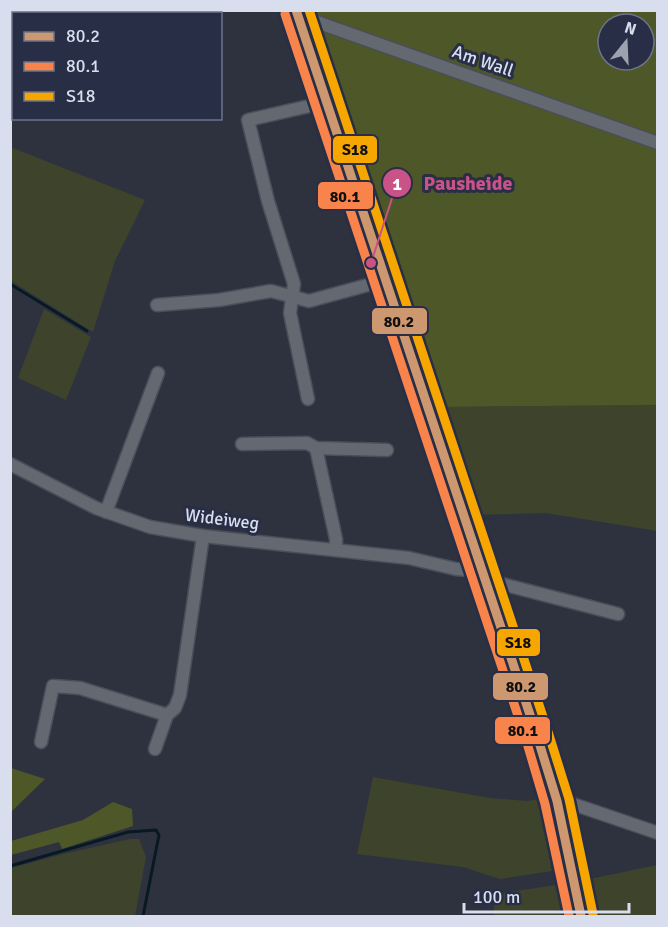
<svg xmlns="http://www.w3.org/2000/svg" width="668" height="927" font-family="Signika,sans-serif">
  <rect width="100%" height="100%" fill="#2e323f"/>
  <g fill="#3e432b">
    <path d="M10,147L145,200L115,261L93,332L11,281Z"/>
    <path d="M44,309L91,337L66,400L18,378Z"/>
    <path d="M657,405V531L546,513L474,515L440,407Z"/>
    <path d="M373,777L490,798L528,801L538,799L552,871L500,879L463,867L357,854Z"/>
    <path d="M130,839H139L146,857L135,916H11V868L63,854Z"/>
    <path d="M657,865V916H592L585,880Z"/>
    <path d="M556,885L562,916H493L496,894Z"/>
  </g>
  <g fill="#4e5728" fill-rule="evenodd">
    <path d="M305,11H657V405L440,407ZM608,24H644V60H608Z"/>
    <path d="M11,768L45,779L11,812L10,768Z"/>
    <path d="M113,802L132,809L133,826L62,849L59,842L11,855V841L83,820Z"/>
  </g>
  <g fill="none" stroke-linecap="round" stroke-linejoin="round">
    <g stroke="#081924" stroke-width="3">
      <path d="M10,284L87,331"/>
      <path d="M10,866L128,832L156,830L159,835L143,916"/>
    </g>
    <defs>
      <g id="minor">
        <path d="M297,15L658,143"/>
        <path d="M157,305L219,300L271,291L309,301L386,280"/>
        <path d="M308,399L290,313L294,284L268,201L248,120L327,102"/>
        <path d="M242,444L307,443L316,448L387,450"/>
        <path d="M316,448L336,539V550"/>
        <path d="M10,464L96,508L150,527L203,536L409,558L456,569L469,570L481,567"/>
        <path d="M106,512L158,373"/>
        <path d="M487,585L498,583L618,614"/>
        <path d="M41,742L53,686L80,688L167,715"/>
        <path d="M155,749L167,715L175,708L180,695L203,536"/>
        <path d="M557,801L567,802L658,833"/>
      </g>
      <path id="major" d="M296,10L538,739L557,801L581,916"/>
    </defs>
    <use href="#minor" stroke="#4a4e5a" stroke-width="15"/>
    <use href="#major" stroke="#4a4e5a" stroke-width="18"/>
    <use href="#minor" stroke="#646871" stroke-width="12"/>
    <use href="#major" stroke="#69686c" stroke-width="15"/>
    <defs>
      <path id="bus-1" d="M296,10L538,739L557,801L581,916"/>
      <path id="bus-2" d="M285,14L527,743L545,804L569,916"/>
      <path id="bus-3" d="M309,10L549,735L569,799L593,914"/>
    </defs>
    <use href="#bus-1" stroke="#272e46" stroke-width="14"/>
    <use href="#bus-2" stroke="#272e46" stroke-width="14"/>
    <use href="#bus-3" stroke="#272e46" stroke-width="14"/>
    <use href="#bus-1" stroke="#cd976f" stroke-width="9"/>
    <use href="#bus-2" stroke="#f8844c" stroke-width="9"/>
    <use href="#bus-3" stroke="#f7a600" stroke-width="9"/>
  </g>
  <g text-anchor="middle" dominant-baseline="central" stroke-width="6" stroke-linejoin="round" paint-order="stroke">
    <g font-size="18" fill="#d8deed" stroke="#272e46">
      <text transform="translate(483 61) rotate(19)">Am Wall</text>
      <text transform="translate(222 519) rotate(7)">Wideiweg</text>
    </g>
  </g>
  <path fill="none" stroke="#c95387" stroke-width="2" d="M371 263L397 183"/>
  <g fill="#c95387" stroke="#272e46" stroke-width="2">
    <circle cx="371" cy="263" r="6"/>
    <circle cx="397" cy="183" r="15"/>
  </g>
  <g font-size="18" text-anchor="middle" font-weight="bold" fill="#fff">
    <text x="397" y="190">1</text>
  </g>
  <g font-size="20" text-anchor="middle" font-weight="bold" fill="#c95387" stroke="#272e46" stroke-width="6" stroke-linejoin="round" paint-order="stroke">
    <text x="468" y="190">Pausheide</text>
  </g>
  <g stroke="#272e46" stroke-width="2">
    <rect x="332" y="135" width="46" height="29" rx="6" fill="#f7a600"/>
    <rect x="317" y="181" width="57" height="29" rx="6" fill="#f8844c"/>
    <rect x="371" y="307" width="57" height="28" rx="6" fill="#cd976f"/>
    <rect x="496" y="628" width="45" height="29" rx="6" fill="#f7a600"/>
    <rect x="492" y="672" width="57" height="29" rx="6" fill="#cd976f"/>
    <rect x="494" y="716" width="57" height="29" rx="6" fill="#f8844c"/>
  </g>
  <g font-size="16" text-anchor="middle" font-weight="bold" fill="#111">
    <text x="355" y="155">S18</text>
    <text x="345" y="202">80.1</text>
    <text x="399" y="327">80.2</text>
    <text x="518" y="648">S18</text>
    <text x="521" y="692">80.2</text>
    <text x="523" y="736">80.1</text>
  </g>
  <rect width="668" height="927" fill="none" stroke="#d8deed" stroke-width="24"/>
  <rect x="12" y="12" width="210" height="108" fill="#272e46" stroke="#6e7489" stroke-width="1.5"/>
  <rect x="24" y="32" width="30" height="9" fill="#cd976f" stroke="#6e7489" stroke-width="1.5"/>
  <text x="66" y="42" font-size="18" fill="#d8deed">80.2</text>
  <rect x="24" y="62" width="30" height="9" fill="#f8844c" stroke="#6e7489" stroke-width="1.5"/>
  <text x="66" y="72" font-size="18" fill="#d8deed">80.1</text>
  <rect x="24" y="92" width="30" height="9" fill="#f7a600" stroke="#6e7489" stroke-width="1.5"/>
  <text x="66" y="102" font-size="18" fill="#d8deed">S18</text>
  <g transform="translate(626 42) rotate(18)"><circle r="28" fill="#272e46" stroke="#6e7489" stroke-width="1.5"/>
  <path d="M0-4.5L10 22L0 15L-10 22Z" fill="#9ca2b0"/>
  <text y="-9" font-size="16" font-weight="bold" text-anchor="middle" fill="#d8deed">N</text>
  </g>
  <path d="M464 903v9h165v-9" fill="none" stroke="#d8deed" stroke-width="3"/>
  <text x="473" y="903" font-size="18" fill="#d8deed" stroke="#272e46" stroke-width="4.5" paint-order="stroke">100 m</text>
</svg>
